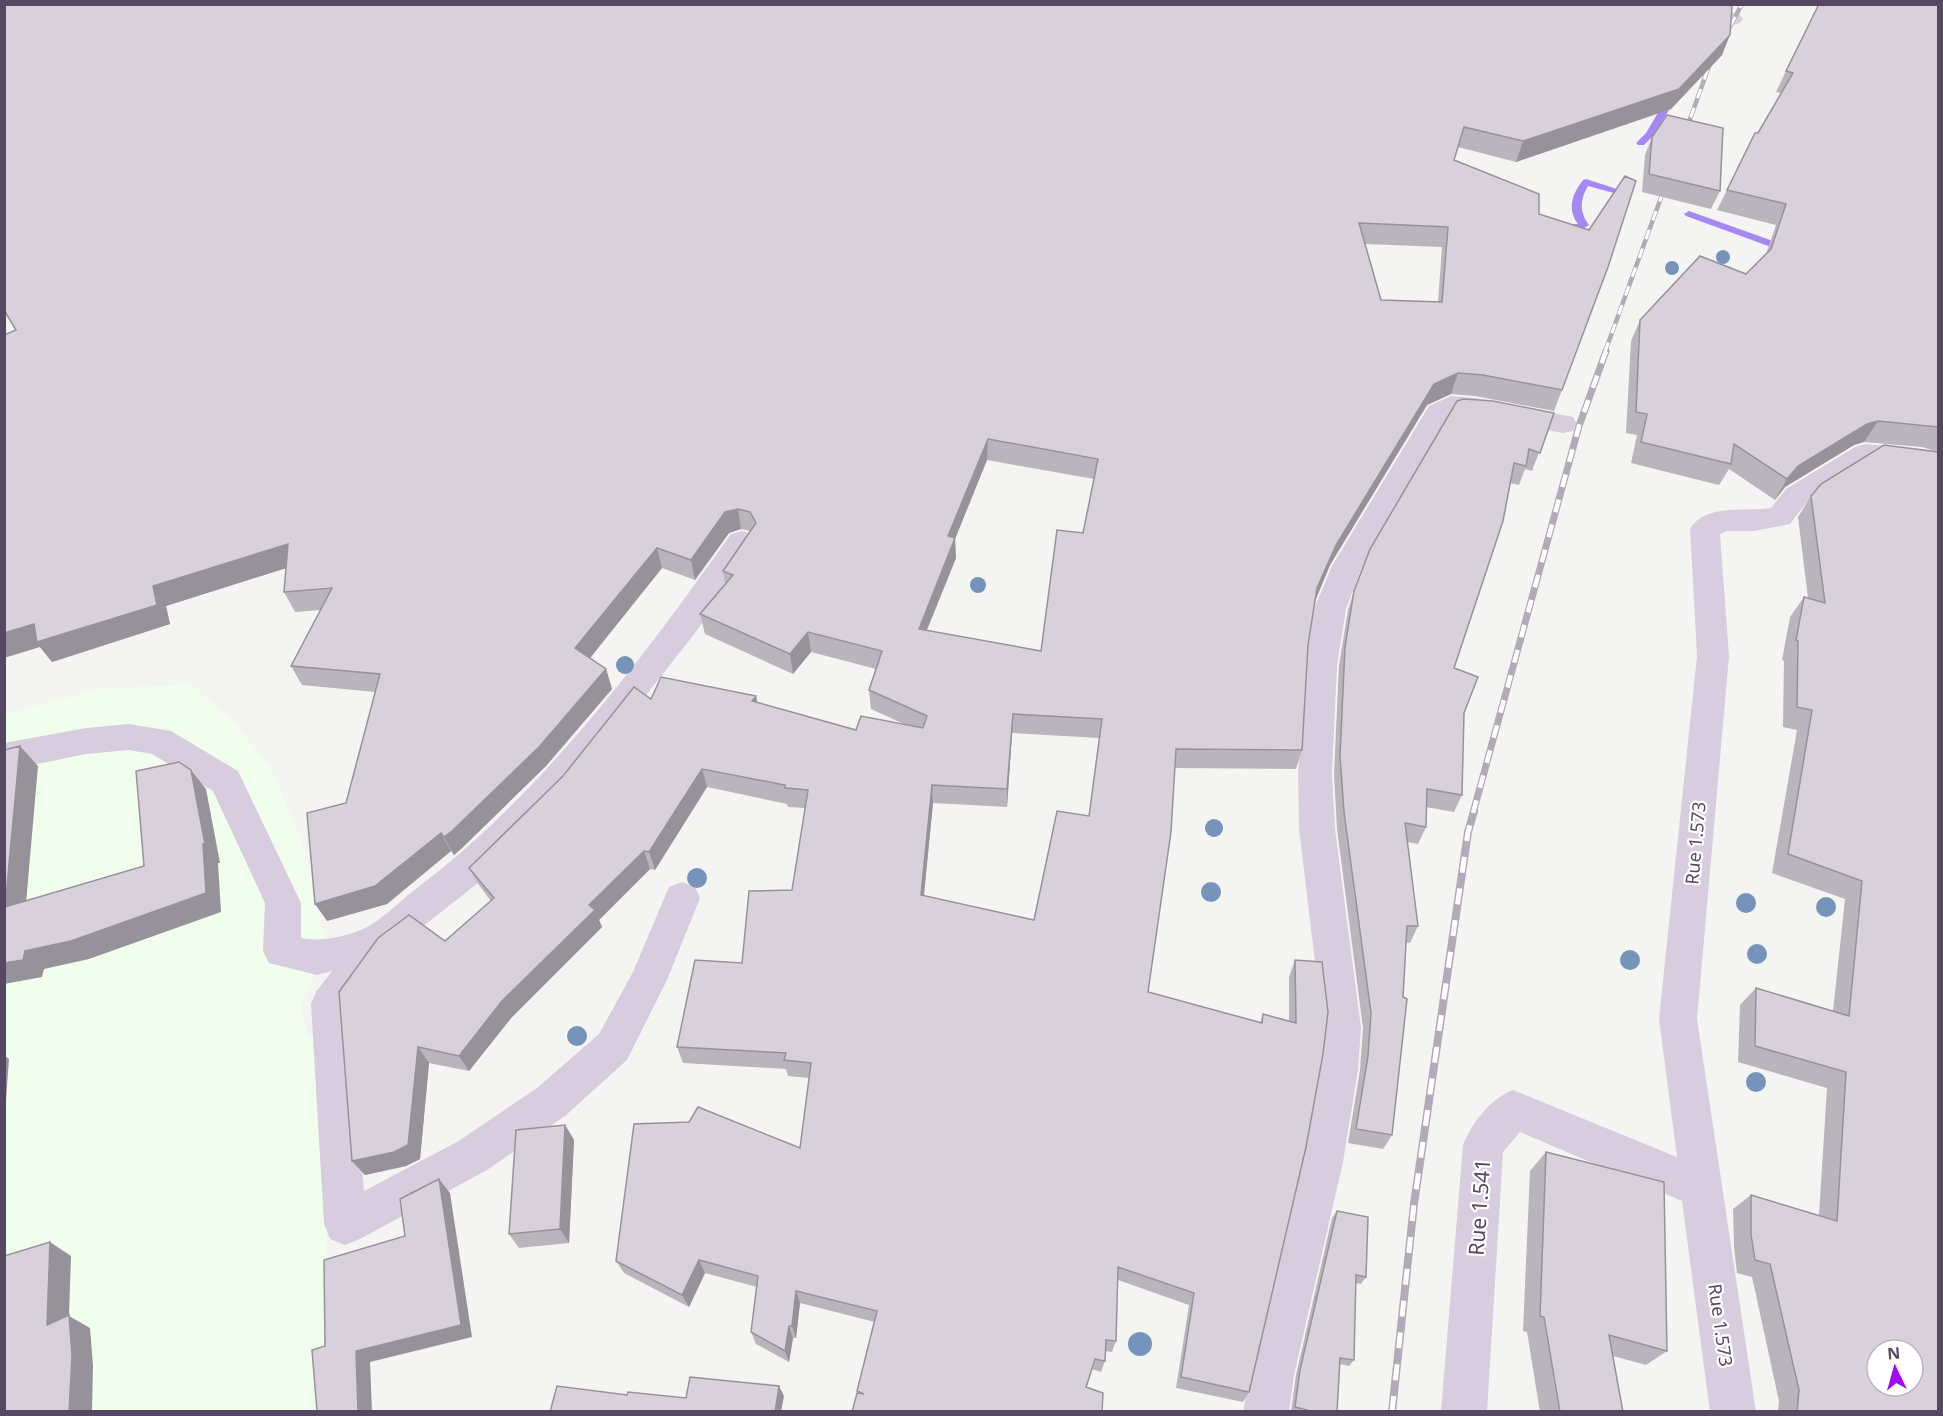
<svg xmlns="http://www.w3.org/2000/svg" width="1943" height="1416" font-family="'Noto Sans',sans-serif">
  <rect width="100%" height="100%" fill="#f4f5f2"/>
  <path fill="#f1feed" d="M192,685L236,725L270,766L307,856L326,947L300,1008L308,1036L315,1034L326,1160L327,1361L332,1411L5,1412V714L103,688Z"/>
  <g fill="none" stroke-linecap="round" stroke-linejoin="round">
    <g fill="#a688f4" fill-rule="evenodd">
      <path d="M1669,94L1677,96L1655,134L1644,145H1638L1636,143L1646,133Z"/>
      <path d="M1586,179L1626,192L1621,195L1588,186C1580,199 1579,212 1589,225L1579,231L1559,229V225L1578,224C1567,209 1572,194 1583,180Z"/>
      <path d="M1689,211L1790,247L1791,249L1786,252L1782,251L1686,216L1684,214Z"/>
    </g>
    <g fill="#d7cddf" fill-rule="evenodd">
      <path d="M1636,4H1685L1733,13L1740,15L1743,19L1740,23L1733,25L1646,10L1639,8Z"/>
      <path d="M1451,396L1475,398L1563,415L1573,417L1577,424L1573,431L1563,433C1541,429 1465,409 1449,418L1362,567L1346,609L1337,665L1332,774L1335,829L1361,1028L1358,1070L1343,1162L1294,1375L1289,1412H1243L1250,1375L1301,1162L1318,1070L1323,1028L1299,829L1298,774L1305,665L1314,609L1332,566L1429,406Z"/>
      <path d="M1865,444L1921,449L1938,453V473L1870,464L1806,503L1790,524L1754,531H1728L1720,534L1729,656L1697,1019L1756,1412H1710L1682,1201L1520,1132L1503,1152L1487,1412H1441L1463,1145C1472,1123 1490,1099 1513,1090L1677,1157L1659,1019L1697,656L1690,529C1705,503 1746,512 1771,508L1786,489L1855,447Z"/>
      <path d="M742,531L753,534L757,542L753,550L695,633L569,793L478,883L388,954L349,1008L364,1191L457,1142L537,1088L599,1034L633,972L669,887L682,882L695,887L700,898L667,980L627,1060L565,1116L487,1170L360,1239L345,1245L330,1239L324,1224L311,1004L316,992L332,971L317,975L269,963L263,951L265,903L213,791L152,754L129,750L86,754L4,771V743L86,728L129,724L171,731L238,771L301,903V938C321,942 344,937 363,929C380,922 402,899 417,888C543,792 640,662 731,534Z"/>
    </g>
    <defs>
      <g id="rail-far2">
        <path d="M1684,136L1709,66L1742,4"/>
        <path d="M1605,352L1667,181"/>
      </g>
      <path id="rail-far1" d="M1473,813L1579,426L1606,351"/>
      <path id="rail" d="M1392,1412L1414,1204L1468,832L1474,811"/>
    </defs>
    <use href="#rail-far2" stroke="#b2abb6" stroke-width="4.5"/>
    <use href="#rail-far1" stroke="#b2abb6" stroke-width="7"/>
    <use href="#rail" stroke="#b2abb6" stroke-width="8"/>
    <use href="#rail-far2" stroke="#fff" stroke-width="3" stroke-dasharray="10" stroke-linecap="butt"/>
    <use href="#rail-far1" stroke="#fff" stroke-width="4.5" stroke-dasharray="13" stroke-linecap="butt"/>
    <use href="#rail" stroke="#fff" stroke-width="5" stroke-dasharray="16" stroke-linecap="butt"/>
  </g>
  <g fill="#7694ba">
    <circle cx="1723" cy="257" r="7"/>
    <circle cx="1672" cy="268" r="7"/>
    <circle cx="978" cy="585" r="8"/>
    <circle cx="625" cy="665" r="9"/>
    <circle cx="1214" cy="828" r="9"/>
    <circle cx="697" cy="878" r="10"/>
    <circle cx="1211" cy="892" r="10"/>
    <circle cx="1746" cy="903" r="10"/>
    <circle cx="1826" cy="907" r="10"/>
    <circle cx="1757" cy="954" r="10"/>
    <circle cx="1630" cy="960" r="10"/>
    <circle cx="577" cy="1036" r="10"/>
    <circle cx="1756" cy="1082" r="10"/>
    <circle cx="1140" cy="1344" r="12"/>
  </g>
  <g fill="#bab4bc" fill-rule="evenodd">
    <path d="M4,4H1726L1722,55L1671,109L1516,162L1458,147L1454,160L1539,214L1562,390L1554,411L1475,396L1451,394L1427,405L1330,565L1316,599L1308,645L1302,750L1296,769L1175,768L1148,992L1260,1023L1263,1014L1289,1021V977L1295,960L1322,962L1249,1392L1243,1402L1176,1388L1189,1305L1118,1280L1116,1341L1112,1352L1105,1351V1361L1101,1372L1092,1369L1087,1387L858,1394L857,1391L875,1322L800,1303L796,1338H793L789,1362L756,1344L751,1332L757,1287L705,1273L689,1307L624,1273L616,1261L800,1148L809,1078L788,1076L786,1069L683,1063L677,1047L742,963L792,890L805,808L788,807L787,804L707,787L655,870L650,869L599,920L602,927L512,1017L469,1071L429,1063L420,1159L406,1166L365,1175L352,1161L445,941L491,901L479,885L469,868L651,699L756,696L757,702L856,730L904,724L871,709L869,690L876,669L811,652L793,674L705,634L700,614L725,584L723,571L750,531L741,529L729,533L695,580L662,568L590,658L606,669L612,689L546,766L461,849L454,855L451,851L387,904L327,921L346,803L375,692L302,685L291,666L321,610L295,612L284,592L286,568L166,606L170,624L52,662L40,647L16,330ZM1365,244L1442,247L1438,302L1381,300ZM987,460L1094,479L1083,533L1041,651L927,630L956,558L955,539ZM1012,733L1099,738L1089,816L1034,920L924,896L933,803L1007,807Z"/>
    <path d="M1938,4V1412H1778L1779,1401L1752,1277L1737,1273L1734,1247L1733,1209L1751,1195L1819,1215L1827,1088L1738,1062L1740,1005L1756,988L1833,1011L1845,899L1772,873L1797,730L1783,727L1784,661L1782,660L1790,617L1804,597L1808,598L1798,517L1811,496L1935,451L1922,447L1864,442L1854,445L1785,487L1775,500L1729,469L1719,485L1631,463L1637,435L1626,433L1631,341L1640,320L1746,274L1766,254L1776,225L1717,210L1727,190L1758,133L1781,93L1776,92L1786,71Z"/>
    <path d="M1652,137L1720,191L1711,209L1642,192L1645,155Z"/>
    <path d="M1554,413L1532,471L1525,469L1519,485L1510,483L1454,668L1464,713L1462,795L1454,812L1426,807V827L1418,844L1407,842L1418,926L1410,943L1406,942L1392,1135L1383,1149L1348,1143L1360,1070L1363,1028L1337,829L1334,774L1339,665L1348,610L1354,591Z"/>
    <path d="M565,1125L574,1140L569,1243L519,1248L509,1234Z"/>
    <path d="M1546,1152L1667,1351L1646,1365L1613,1356L1623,1412H1540L1527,1332L1523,1331L1530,1171Z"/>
    <path d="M1337,1211L1366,1277L1361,1284L1356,1283L1354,1360L1349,1366L1340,1364L1337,1412H1291L1296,1375L1332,1218Z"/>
  </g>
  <g fill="#979299">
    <path d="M1730,35L1722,55L1671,109L1516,162L1523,141Z"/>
    <path d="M1458,373L1451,394L1427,405L1330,565L1312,608L1317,588L1336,545L1434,384Z"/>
    <path d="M1878,421L1864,442L1854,445L1785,487L1775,500L1787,479L1798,466L1867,424Z"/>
    <path d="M988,439L987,460L955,539L956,558L919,649V629L948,536Z"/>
    <path d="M738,509L741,529L729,533L695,580L691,560L725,512Z"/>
    <path d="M288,544L299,564L166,606L170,624L52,662L40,647L4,658V633L153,586Z"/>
    <path d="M657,548L662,568L582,668L575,648Z"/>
    <path d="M808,632L811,652L793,674L790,654Z"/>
    <path d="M606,669L612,689L546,766L461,849L454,855L444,837Z"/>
    <path d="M756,696L760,715L752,701Z"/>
    <path d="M1013,714L1012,733L1007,807V789Z"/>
    <path d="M20,746L38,766L24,926L5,907Z"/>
    <path d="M702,769L707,787L655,870L649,852Z"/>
    <path d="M191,770L206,789L220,863H218L221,912L89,959L44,969L42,977L4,984V963L25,951L206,893Z"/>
    <path d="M932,785L933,803L922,913L921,895Z"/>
    <path d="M441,833L451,851L387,904L327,921L315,904Z"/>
    <path d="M644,851L650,869L599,920L602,927L512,1017L469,1071L459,1056L502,1001L589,905Z"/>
    <path d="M418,1047L429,1063L420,1159L406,1166L365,1175L352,1161Z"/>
    <path d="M4,1055L9,1059L4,1128Z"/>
    <path d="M565,1125L574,1140L569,1243L560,1229Z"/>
    <path d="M439,1179L450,1193L472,1337L370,1362L372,1412H358L356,1351Z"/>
    <path d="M50,1242L71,1256L69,1316L90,1328L93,1366L92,1412H69L47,1325Z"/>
    <path d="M699,1260L705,1273L689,1307L682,1295Z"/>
    <path d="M796,1291L800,1303L796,1338L792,1326Z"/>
    <path d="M789,1326L793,1338L789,1362L785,1351Z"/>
    <path d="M779,1386L784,1396L781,1412H775Z"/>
  </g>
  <g fill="#d8d1db" stroke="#979299" stroke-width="1.5" fill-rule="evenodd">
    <path d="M4,4H1722L1732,6L1730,35L1679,89L1523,141L1464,127L1454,160L1539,194V214L1589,230L1625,176L1636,181L1608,267L1562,390L1483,375L1458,373L1434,384L1336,545L1317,588L1308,645L1302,750L1176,749L1171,832L1148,992L1262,1023L1263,1014L1296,1023L1295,960L1322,962L1328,1012L1323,1054L1306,1147L1249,1392L1181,1377L1194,1293L1118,1267L1116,1341L1106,1340L1105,1361L1095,1359L1086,1387L1103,1393L1102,1412H852L857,1393L864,1394L857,1391L877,1311L796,1291L792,1326H789L785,1351L751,1332L758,1276L699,1260L682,1295L616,1261L634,1124L689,1122L698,1107L800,1148L811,1063L784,1060L786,1053L677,1047L695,960L742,963L749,891L792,890L808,790L785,788V785L702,769L649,852L644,851L589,905L595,910L502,1001L459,1056L418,1047L408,1145L394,1152L352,1161L339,992L378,938L409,915L445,941L494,898L469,868L563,776L634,687L651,699L661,677L756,696L752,701L856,730L861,716L923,728L927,716L869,690L882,651L808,632L790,654L700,614L733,575L723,571L756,523L750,512L738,509L725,512L691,560L657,548L575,648L606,669L539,747L452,831L444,837L441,833L375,886L315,904L307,813L346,803L380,674L291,666L332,588L284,592L288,544L153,586L157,605L37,642L34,624L4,633V335L16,330L4,310ZM1359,223L1448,227L1442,302L1381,300ZM988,439L1098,459L1083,533L1057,530L1041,651L919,629L955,538L948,536ZM1013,714L1102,719L1089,816L1057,811L1034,920L921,895L932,785L1007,789Z"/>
    <path d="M1819,4H1938V427L1878,421L1867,424L1798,466L1787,479L1734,444L1731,464L1641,442L1647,414L1636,412L1640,320L1700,256L1746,274L1771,249L1786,204L1727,190L1755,133H1758L1793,73L1786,71Z"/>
    <path d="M1667,115L1723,128L1720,191L1649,174L1652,137Z"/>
    <path d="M1464,399L1493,401L1554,413L1540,453L1529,449L1526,466L1514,463L1503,521L1454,668L1478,677L1464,713L1462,795L1427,789L1426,827L1405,823L1418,926H1407L1403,997L1407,999L1392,1135L1356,1129L1368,1056L1371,1013L1344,812L1340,756L1345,647L1354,591L1370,549L1457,401Z"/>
    <path d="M1884,445L1938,452V1412H1797L1799,1390L1770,1264L1755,1260L1751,1234V1195L1837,1221L1846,1072L1755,1046L1756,988L1849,1016L1862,881L1788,854L1812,710L1797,707L1798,641L1796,640L1804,597L1825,603L1811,496L1821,484ZM1877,1350H1913V1386H1877Z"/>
    <path d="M20,746L5,907L144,866L136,771L179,762L191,770L205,844H203L206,893L71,941L25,951L23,960L4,963V750Z"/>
    <path d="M565,1125L560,1229L509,1234L516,1130Z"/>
    <path d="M1546,1152L1664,1182L1667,1351L1609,1335L1623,1412H1560L1544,1317L1540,1316Z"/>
    <path d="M439,1179L461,1325L356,1351L358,1412H315L317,1411L312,1350L325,1346L324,1260L405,1236L400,1199Z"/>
    <path d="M1337,1211L1368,1217L1366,1277L1356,1275L1354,1360L1340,1358L1337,1412H1314L1295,1407L1300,1370Z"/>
    <path d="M50,1242L47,1325L69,1315L72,1355L69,1412H4V1256Z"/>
    <path d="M690,1377L779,1386L775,1412H550L557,1386L627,1395L628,1392L686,1398Z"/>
  </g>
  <g text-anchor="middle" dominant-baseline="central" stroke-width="4.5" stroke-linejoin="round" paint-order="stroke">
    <g font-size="18" fill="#564862" stroke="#fff">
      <text transform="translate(1695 843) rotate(-85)">Rue 1.573</text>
      <text transform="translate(1721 1325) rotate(82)">Rue 1.573</text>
    </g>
    <g font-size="21" fill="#564862" stroke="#fff">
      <text transform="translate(1479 1207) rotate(-86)">Rue 1.541</text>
    </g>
  </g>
  <rect width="1943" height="1416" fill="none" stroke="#564862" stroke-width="12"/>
  <g transform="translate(1895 1368) rotate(355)"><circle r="28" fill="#ffffff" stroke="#bbb6c0" stroke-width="1.5"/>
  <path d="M0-4.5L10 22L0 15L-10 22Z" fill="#a00bf6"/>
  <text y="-9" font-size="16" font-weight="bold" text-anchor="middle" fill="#564862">N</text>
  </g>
</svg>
